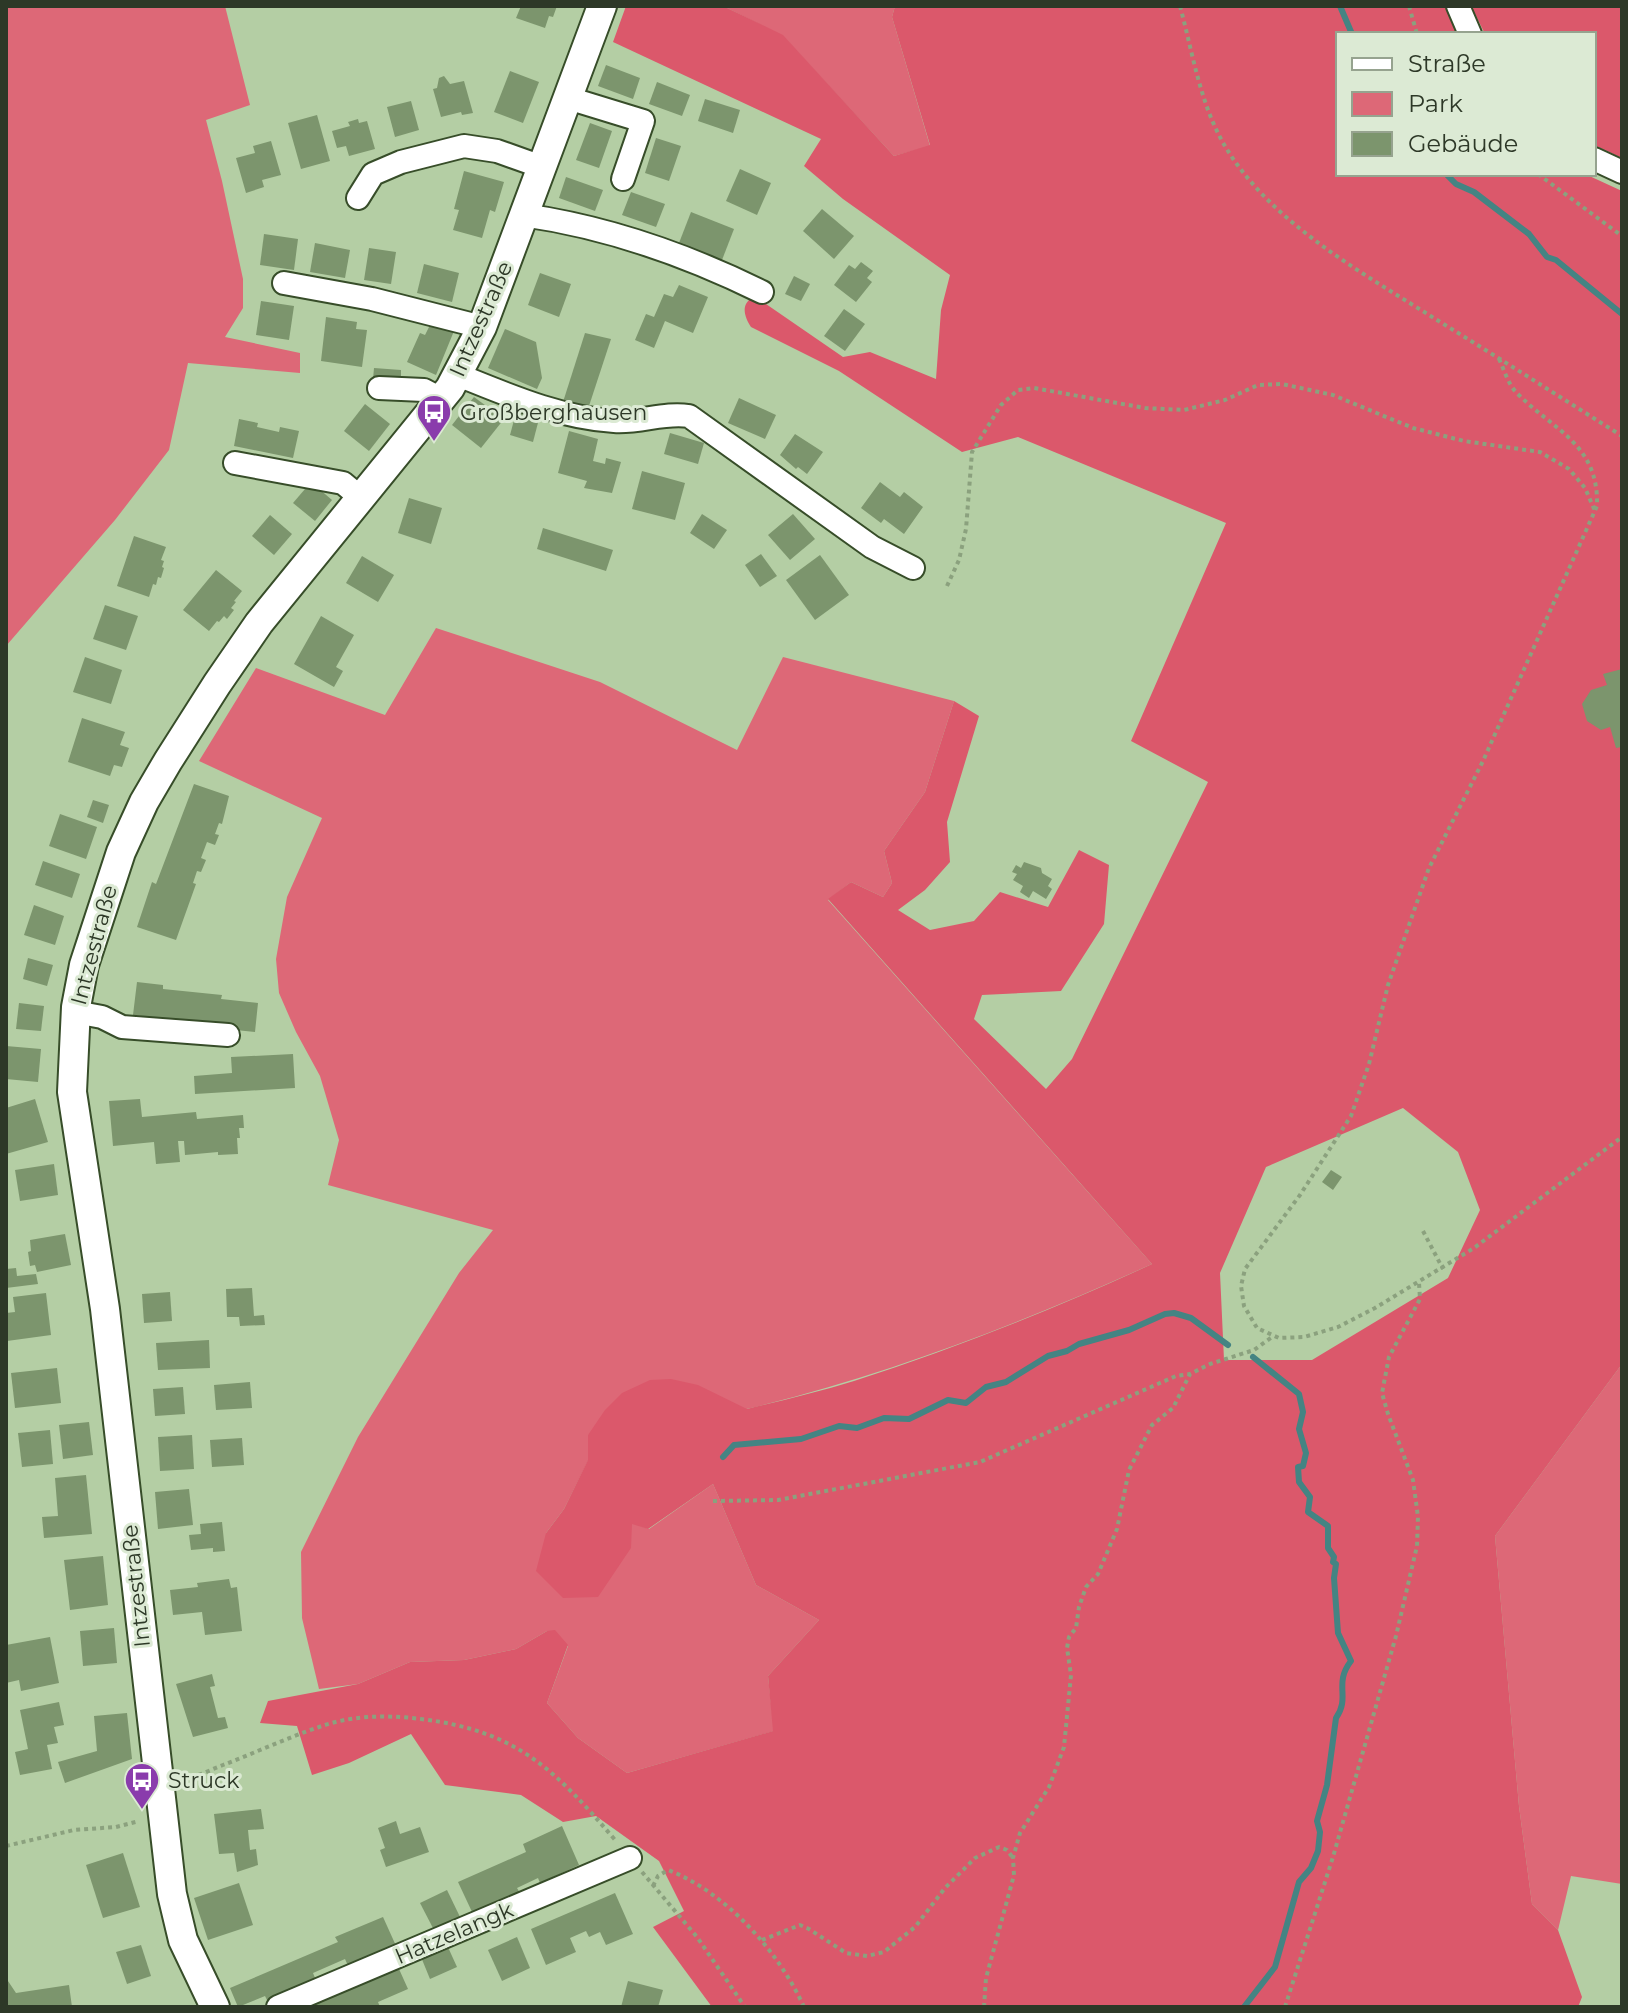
<svg xmlns="http://www.w3.org/2000/svg" width="1628" height="2013" font-family="Montserrat,sans-serif">
  <rect width="100%" height="100%" fill="#b4cea4"/>
  <g fill="#dd6877">
    <path d="M6,6H225L250,105L206,120L222,181L243,279V308L225,337L300,353V373L188,363L169,450L115,520L6,646Z"/>
    <path d="M723,6H895L892,17L930,146L894,156L783,36Z"/>
    <path d="M436,628L600,682L737,750L783,657L954,701L925,792L884,851L892,883L883,897L851,882L828,900L1152,1264C1022,1323 890,1374 751,1408C698,1421 642,1426 588,1435L589,1459L564,1509L546,1533L632,1523L649,1529L713,1484L756,1585L819,1620L768,1676L774,1731L627,1773L578,1738L547,1703L568,1646L547,1631L516,1649L464,1660L410,1662L358,1684L319,1689L302,1618L301,1552L358,1437L459,1273L493,1230L328,1185L339,1140L320,1076L296,1032L279,993L276,959L287,897L322,818L199,761L256,668L385,715Z"/>
    <path d="M1622,1364V1884L1571,1876L1558,1930L1532,1904L1519,1806L1495,1536Z"/>
  </g>
  <g fill="#db586b" fill-rule="evenodd">
    <path d="M626,6H723L783,35L894,156L930,145L892,17L895,6H1447L1458,34H1338V174H1585L1622,191V1364L1495,1536L1519,1806L1532,1904L1558,1930L1582,1997L1578,2007H712L653,1927L684,1911L659,1861L596,1816L563,1822L521,1795L445,1785L411,1734L349,1763L312,1775L297,1726L260,1723L268,1701L358,1684L410,1662L464,1660L516,1649L547,1631L555,1630L568,1645L547,1703L578,1738L627,1773L773,1731L768,1676L819,1620L756,1585L713,1484L648,1529L632,1524L631,1548L598,1597L563,1598L536,1571L546,1533L564,1509L588,1460V1435L605,1410L622,1393L650,1380L671,1379L698,1385L747,1409C783,1400 819,1392 854,1381C956,1348 1055,1309 1152,1264L828,899L851,882L883,897L892,883L884,851L925,792L954,701L979,716L947,822L950,862L925,890L898,910L930,930L974,921L1000,892L1048,907L1079,850L1109,865L1104,924L1061,991L982,995L974,1019L1046,1089L1072,1059L1208,782L1131,741L1226,523L1018,437L962,452L839,371L751,327C745,318 740,305 752,298L766,304L843,357L870,352L936,379L941,310L950,275L843,199L804,166L821,139L613,42ZM1403,1108L1458,1152L1480,1210L1448,1278L1312,1360H1224L1220,1273L1266,1167Z"/>
    <path d="M1471,6H1622V158L1594,145V34H1485Z"/>
  </g>
  <g fill="none" stroke-linecap="round" stroke-linejoin="round">
    <g stroke="#448483" stroke-width="6">
      <path d="M1340,6L1352,34"/>
      <path d="M1446,174L1456,184L1474,192L1529,234L1547,257L1556,260L1622,314"/>
      <path d="M723,1457L734,1445L801,1439L839,1426L857,1428L884,1418L909,1419L948,1400L966,1403L986,1387L1006,1382L1048,1356L1067,1351L1079,1344L1129,1330L1165,1314L1174,1313L1191,1318L1228,1345"/>
      <path d="M1244,2007L1275,1967L1299,1882L1311,1868L1318,1851L1320,1832L1317,1821L1327,1785L1336,1718C1351,1697 1333,1684 1351,1661L1338,1633L1334,1578L1336,1564L1333,1562L1334,1557L1328,1548V1526L1308,1512L1310,1497L1299,1482L1298,1467L1303,1466L1306,1453L1299,1429L1303,1412L1299,1394L1253,1357"/>
    </g>
  </g>
  <g fill="#7c956d">
    <path d="M521,6H557L553,17L549,16L545,28L516,18Z"/>
    <path d="M606,65L640,78L633,99L598,86Z"/>
    <path d="M510,71L539,82L523,123L494,112Z"/>
    <path d="M444,76L450,84L464,81L473,113L462,115L461,112L441,117L433,89L437,88L439,78Z"/>
    <path d="M657,82L690,95L682,116L649,104Z"/>
    <path d="M705,99L740,110L733,133L698,121Z"/>
    <path d="M411,101L419,130L395,137L387,107Z"/>
    <path d="M317,115L330,161L301,169L288,123Z"/>
    <path d="M358,119L359,123L367,121L375,149L349,156L346,146L337,148L332,131L350,126L348,122Z"/>
    <path d="M590,123L612,131L599,168L576,160Z"/>
    <path d="M656,138L681,146L669,181L645,173Z"/>
    <path d="M271,141L281,175L262,180L264,187L246,193L236,158L255,153L253,146Z"/>
    <path d="M740,169L771,183L757,215L726,201Z"/>
    <path d="M464,171L504,182L495,212L490,210L482,238L453,230L459,210L454,209Z"/>
    <path d="M566,177L603,190L595,211L559,198Z"/>
    <path d="M631,192L665,204L656,227L622,215Z"/>
    <path d="M822,209L854,236L834,259L803,231Z"/>
    <path d="M691,212L734,229L722,260L679,243Z"/>
    <path d="M264,234L298,239L294,270L260,265Z"/>
    <path d="M315,243L350,250L345,278L310,272Z"/>
    <path d="M369,248L396,252L391,284L364,280Z"/>
    <path d="M861,262L873,271L867,278L872,282L856,302L834,285L849,265L855,269Z"/>
    <path d="M424,264L459,273L452,302L417,293Z"/>
    <path d="M540,273L571,284L559,317L528,305Z"/>
    <path d="M794,276L810,284L801,301L785,294Z"/>
    <path d="M679,285L708,297L693,333L665,321L654,348L635,340L646,314L654,317L664,294L673,297Z"/>
    <path d="M261,301L294,306L289,340L256,335Z"/>
    <path d="M844,309L865,324L845,351L824,336Z"/>
    <path d="M326,317L357,322L356,329L367,330L362,367L321,361Z"/>
    <path d="M430,325L454,331L436,375L407,362L420,333L425,335Z"/>
    <path d="M505,329L536,342L542,378L537,389L488,368Z"/>
    <path d="M585,333L611,339L588,409L563,402Z"/>
    <path d="M374,368L401,370V380L373,379Z"/>
    <path d="M474,397L504,419L481,448L452,425Z"/>
    <path d="M739,398L776,415L765,439L728,423Z"/>
    <path d="M365,404L390,424L369,451L344,431Z"/>
    <path d="M517,409L540,415L533,442L510,435Z"/>
    <path d="M239,419L258,423L257,427L279,432L280,427L299,431L293,458L234,446Z"/>
    <path d="M569,431L598,439L593,461L605,464L606,458L621,462L612,493L584,488L587,481L558,473Z"/>
    <path d="M670,433L704,443L698,464L664,454Z"/>
    <path d="M795,434L823,452L807,474L798,467L796,469L780,455Z"/>
    <path d="M642,471L685,483L675,520L632,509Z"/>
    <path d="M311,482L332,500L315,521L293,503Z"/>
    <path d="M880,482L900,497L904,492L923,507L904,534L884,519L881,523L861,508Z"/>
    <path d="M409,498L442,508L431,544L398,533Z"/>
    <path d="M702,514L727,530L714,549L690,533Z"/>
    <path d="M793,514L815,539L790,560L768,535Z"/>
    <path d="M270,515L292,534L274,555L252,536Z"/>
    <path d="M543,528L613,550L606,571L537,549Z"/>
    <path d="M134,536L166,547L161,560L164,561L162,567L164,568L161,578L158,577L156,585L153,584L149,597L117,586Z"/>
    <path d="M761,554L777,576L760,587L745,565Z"/>
    <path d="M820,555L849,595L815,620L786,580Z"/>
    <path d="M362,556L394,575L378,602L346,583Z"/>
    <path d="M216,570L242,591L234,601L236,602L231,608L234,610L227,619L224,616L219,622L217,621L209,631L183,610Z"/>
    <path d="M105,605L138,616L126,650L93,639Z"/>
    <path d="M321,616L354,635L336,667L343,671L334,687L294,664Z"/>
    <path d="M85,657L122,670L111,704L73,692Z"/>
    <path d="M1622,669V747L1616,748L1610,727L1601,730L1587,721L1582,704L1591,690L1607,685L1603,674Z"/>
    <path d="M82,718L125,732L120,745L129,748L122,767L114,765L110,776L68,762Z"/>
    <path d="M194,784L229,796L222,824L219,823L215,834L219,835L215,845L207,842L201,858L206,860L201,872L197,871L193,883L196,884L176,940L137,927L152,882L156,884Z"/>
    <path d="M93,800L109,805L103,823L87,817Z"/>
    <path d="M60,814L97,827L86,859L49,846Z"/>
    <path d="M43,861L80,874L72,898L35,885Z"/>
    <path d="M1024,862L1041,868L1042,873L1052,879L1048,886L1052,889L1046,899L1033,891L1029,898L1020,892L1023,886L1013,880L1017,874L1012,872L1016,865L1021,868Z"/>
    <path d="M34,905L64,916L55,945L24,935Z"/>
    <path d="M28,958L53,965L47,986L23,979Z"/>
    <path d="M137,982L163,985V989L222,995L221,999L258,1003L255,1032L197,1026V1022L133,1015Z"/>
    <path d="M19,1003L44,1006L41,1031L16,1029Z"/>
    <path d="M6,1046L41,1049L38,1082L6,1079Z"/>
    <path d="M293,1054L295,1088L195,1094L194,1076L232,1073L231,1057Z"/>
    <path d="M35,1099L48,1142L6,1154V1108Z"/>
    <path d="M140,1099L142,1117L196,1112L197,1119L243,1115L244,1128H239L240,1138H237L238,1154L218,1155V1152L185,1155L184,1141H178L180,1162L156,1164L154,1142L113,1146L109,1101Z"/>
    <path d="M54,1164L58,1195L20,1201L15,1170Z"/>
    <path d="M1331,1170L1342,1177L1333,1190L1322,1182Z"/>
    <path d="M65,1234L71,1265L37,1272L35,1265L30,1266L28,1252L31,1251L30,1240Z"/>
    <path d="M16,1268L17,1276L36,1274L38,1284L6,1288V1269Z"/>
    <path d="M252,1288L254,1316L264,1315L265,1325L240,1326L239,1317H227L226,1289Z"/>
    <path d="M170,1292L172,1321L144,1323L142,1294Z"/>
    <path d="M46,1293L51,1335L7,1341L6,1313L15,1312L13,1297Z"/>
    <path d="M209,1340L210,1368L158,1370L156,1343Z"/>
    <path d="M57,1368L61,1403L15,1408L11,1373Z"/>
    <path d="M250,1382L252,1408L216,1410L214,1385Z"/>
    <path d="M183,1387L185,1414L155,1416L153,1389Z"/>
    <path d="M89,1422L93,1455L63,1459L59,1425Z"/>
    <path d="M50,1430L53,1464L22,1467L18,1433Z"/>
    <path d="M192,1435L194,1469L160,1471L158,1437Z"/>
    <path d="M242,1438L244,1465L212,1467L210,1440Z"/>
    <path d="M86,1475L92,1534L44,1538L42,1517L58,1516L55,1478Z"/>
    <path d="M189,1489L193,1525L158,1529L155,1492Z"/>
    <path d="M222,1522L225,1551L213,1552V1548L191,1550L189,1535L201,1534L200,1524Z"/>
    <path d="M103,1556L108,1605L70,1610L64,1560Z"/>
    <path d="M229,1579L231,1588L237,1587L242,1631L205,1635L202,1612L173,1615L170,1590L198,1587L197,1583Z"/>
    <path d="M114,1628L117,1663L83,1666L80,1631Z"/>
    <path d="M50,1637L59,1683L21,1691L19,1680L6,1683V1645Z"/>
    <path d="M212,1674L215,1686L210,1687L218,1718L225,1717L228,1728L193,1737L176,1684Z"/>
    <path d="M59,1702L64,1725L54,1727L58,1743L47,1745L52,1769L20,1775L15,1752L28,1749L20,1710Z"/>
    <path d="M127,1713L132,1759L65,1783L58,1762L97,1751L94,1716Z"/>
    <path d="M261,1809L264,1829L248,1830L250,1850L256,1849L258,1865L237,1872L234,1853L219,1854L214,1814Z"/>
    <path d="M396,1821L400,1834L420,1827L429,1852L386,1867L380,1850L385,1848L378,1828Z"/>
    <path d="M562,1826L579,1865L540,1883L538,1878L517,1888L520,1893L473,1914L458,1882L526,1852L523,1844Z"/>
    <path d="M123,1853L140,1907L103,1918L86,1865Z"/>
    <path d="M239,1883L253,1925L208,1940L194,1898Z"/>
    <path d="M447,1890L461,1919L435,1932L420,1903Z"/>
    <path d="M615,1893L633,1934L606,1945L600,1932L589,1937L586,1931L570,1938L576,1952L546,1965L531,1929Z"/>
    <path d="M383,1917L397,1948L349,1968L345,1959L313,1973L317,1983L269,2004L265,1996L238,2007L230,1988L338,1942L335,1937Z"/>
    <path d="M517,1937L530,1968L502,1981L488,1950Z"/>
    <path d="M141,1945L151,1976L127,1984L116,1952Z"/>
    <path d="M447,1945L457,1967L430,1979L421,1957Z"/>
    <path d="M399,1969L408,1989L378,2002L380,2007H306Z"/>
    <path d="M6,1978L16,1993L69,1985L72,2007H6Z"/>
    <path d="M628,1981L663,1990L658,2007H621Z"/>
  </g>
  <g fill="none" stroke-linecap="round" stroke-linejoin="round">
    <defs>
      <g id="minor">
        <path d="M1458,6L1470,34"/>
        <path d="M568,98L643,121L623,179"/>
        <path d="M1594,159L1622,172"/>
        <path d="M358,198L373,174L401,162L464,146L497,151L542,167"/>
        <path d="M523,215C608,227 685,254 762,292"/>
        <path d="M284,283L372,299L482,327"/>
        <path d="M458,375C508,395 560,418 614,421C640,423 664,412 689,416L872,547L913,568"/>
        <path d="M379,388L424,390L441,399"/>
        <path d="M235,463L343,483L361,498"/>
        <path d="M75,1012L102,1017L122,1027L228,1035"/>
        <path d="M278,2007L630,1858"/>
      </g>
      <path id="major" d="M215,2007L183,1940L172,1894L105,1309L72,1092L76,1007L84,965L121,852L144,802L168,761L217,684L259,623L450,388L482,327L602,6"/>
    </defs>
    <use href="#minor" stroke="#374d29" stroke-width="26"/>
    <use href="#major" stroke="#374d29" stroke-width="32"/>
    <g stroke="#8ba17e" stroke-width="4" stroke-dasharray="4 4" stroke-linecap="butt">
      <path d="M1180,6C1192,50 1199,98 1221,139C1265,220 1361,272 1437,320C1499,358 1560,397 1622,436"/>
      <path d="M1409,6L1417,34"/>
      <path d="M1538,174L1622,236"/>
      <path d="M1499,359C1504,369 1508,384 1516,392C1552,430 1599,443 1597,506L1483,761L1429,868L1388,985L1369,1064L1351,1116L1300,1195L1245,1269L1241,1286L1244,1306L1257,1328L1279,1338L1304,1337L1338,1327L1375,1308L1474,1248L1622,1137"/>
      <path d="M947,586L959,560L966,529L972,452L1001,405L1018,390L1034,388L1145,408L1184,410L1225,400L1258,385L1282,384L1333,395L1413,428L1464,441L1540,452L1569,469L1585,488L1595,511"/>
      <path d="M1423,1231L1443,1269"/>
      <path d="M713,1501L778,1500L980,1462L1176,1376L1190,1374"/>
      <path d="M183,1779C197,1777 210,1770 223,1765C257,1752 291,1736 325,1725C356,1715 390,1715 421,1719C518,1731 555,1770 616,1841"/>
      <path d="M6,1846L74,1830L116,1827L139,1821"/>
      <path d="M642,1872L697,1937L745,2007"/>
      <path d="M653,1886L658,1876L668,1870C726,1892 779,1952 804,2007"/>
      <path d="M762,1940L800,1925L809,1929L846,1953L867,1956L884,1952L915,1927L945,1888L975,1858L999,1847L1007,1850L1013,1858"/>
      <path d="M984,2007L986,1978L1014,1875L1013,1858L1020,1833L1049,1787L1064,1747L1071,1675L1067,1648L1069,1637L1076,1628L1079,1607L1086,1587L1098,1574L1117,1529L1129,1470L1152,1425L1173,1408L1190,1374L1210,1364L1254,1350L1272,1337"/>
      <path d="M1285,2007L1333,1857L1396,1636L1417,1546L1418,1517L1413,1480L1388,1414L1382,1393L1389,1357L1420,1299L1419,1283"/>
    </g>
    <use href="#minor" stroke="#fff" stroke-width="22"/>
    <use href="#major" stroke="#fff" stroke-width="28"/>
  </g>
  <defs>
    <symbol id="bus-pin" viewBox="-11 -11 22 30"><path d="M0 17L-7.5 6A9.5 9.5 0 1 1 7.5 6Z" fill="#8a3cac" stroke="#dcead4"/><path d="M-5-6H5V4H4V6H2V4H-2V6H-4V4H-5ZM-3.5-4V0h7V-4ZM-3.5 1.2v1.5H-2V1.2ZM2 1.2v1.5H3.5V1.2Z" fill="#fff"/></symbol>
  </defs>
  <g fill-rule="evenodd">
    <use href="#bus-pin" x="414" y="392" width="40" height="54"/>
    <use href="#bus-pin" x="122" y="1760" width="40" height="54"/>
  </g>
  <g text-anchor="middle" dominant-baseline="central" stroke-width="6" stroke-linejoin="round" paint-order="stroke">
    <g font-size="22" fill="#2d3827" stroke="#dcead4">
      <text transform="translate(481 319) rotate(-66)">Intzestraße</text>
      <text transform="translate(94 945) rotate(-75)">Intzestraße</text>
      <text transform="translate(136 1586) rotate(-96)">Intzestraße</text>
      <text transform="translate(454 1933) rotate(-23)">Hatzelangk</text>
    </g>
    <g font-size="22" fill="#2d3827" stroke="#dcead4" text-anchor="start">
      <text x="460" y="412">Großberghausen</text>
      <text x="168" y="1780">Struck</text>
    </g>
  </g>
  <rect width="1628" height="2013" fill="none" stroke="#2d3827" stroke-width="16"/>
  <rect x="1336" y="32" width="260" height="144" fill="#dcead4" stroke="#96a38f" stroke-width="2"/>
  <rect x="1352" y="58" width="40" height="12" fill="#ffffff" stroke="#96a38f" stroke-width="2"/>
  <text x="1408" y="72" font-size="24" fill="#2d3827">Straße</text>
  <rect x="1352" y="92" width="40" height="24" fill="#dd6877" stroke="#96a38f" stroke-width="2"/>
  <text x="1408" y="112" font-size="24" fill="#2d3827">Park</text>
  <rect x="1352" y="132" width="40" height="24" fill="#7c956d" stroke="#96a38f" stroke-width="2"/>
  <text x="1408" y="152" font-size="24" fill="#2d3827">Gebäude</text>
</svg>
